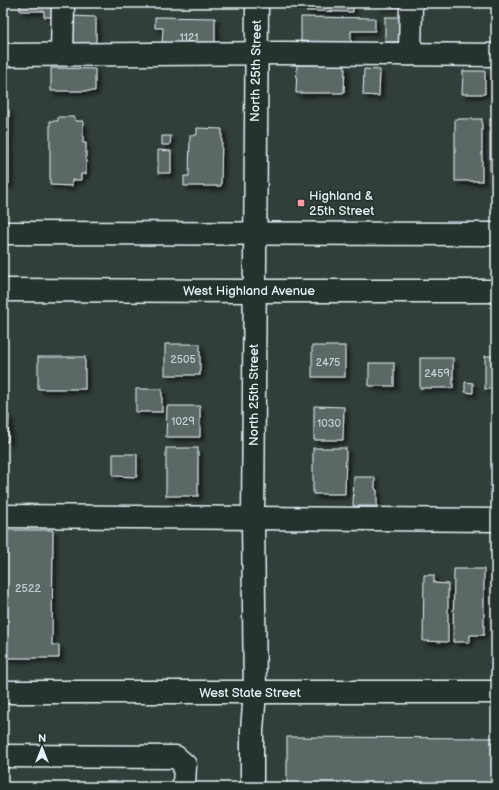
<svg xmlns="http://www.w3.org/2000/svg" width="499" height="790" font-family="'Balsamiq Sans',sans-serif">
  <defs>
    <filter id="shadow"><feDropShadow dx="3.5" dy="3.5" stdDeviation="2" flood-color="#0009"/></filter>
  </defs>
  <rect width="100%" height="100%" fill="#323e39"/>
  <filter id="ink" filterUnits="userSpaceOnUse"><feTurbulence type="fractalNoise" baseFrequency=".025" numOctaves="2"/><feDisplacementMap in="SourceGraphic" scale="8" xChannelSelector="R" yChannelSelector="G"/><feConvolveMatrix kernelMatrix="1 2 1 2 8 2 1 2 1" color-interpolation-filters="sRGB"/></filter>
  <g filter="url(#ink)">
    <g fill="#5c6865" stroke="#e8f1f8" filter="url(#shadow)">
      <path d="M20,3H54V17H44V11H20Z"/>
      <path d="M306,3H353V12L306,11Z"/>
      <path d="M377,3H398V7L377,6Z"/>
      <path d="M71,16L96,17V44L71,43Z"/>
      <path d="M155,17L215,18V46L162,45L163,28H155Z"/>
      <path d="M301,17L375,18V31H351V45H301Z"/>
      <rect x="385" y="17" width="15" height="25"/>
      <path d="M494,64H496V93H493Z"/>
      <path d="M297,65H345L344,93H296Z"/>
      <path d="M51,68L95,69V91H51Z"/>
      <path d="M364,69L380,70L379,96L363,95Z"/>
      <path d="M463,71H485V94H462Z"/>
      <path d="M3,109L9,110V184H3Z"/>
      <path d="M58,117H75V121H83V143H86V174H81V180H72V186L50,185V121H58Z"/>
      <rect x="455" y="119" width="27" height="62"/>
      <rect x="490" y="119" width="6" height="63"/>
      <path d="M197,128L222,129L221,186H184V176H189L190,135H197Z"/>
      <path d="M162,136H171L170,145H162Z"/>
      <path d="M158,150L171,151V173H158Z"/>
      <rect x="165" y="344" width="35" height="31"/>
      <rect x="312" y="346" width="33" height="31"/>
      <rect x="485" y="356" width="11" height="33"/>
      <rect x="38" y="357" width="47" height="32"/>
      <rect x="420" y="358" width="33" height="30"/>
      <rect x="369" y="363" width="25" height="23"/>
      <path d="M465,382L473,383V393L465,392Z"/>
      <rect x="136" y="389" width="26" height="23"/>
      <path d="M167,406H200V437H166Z"/>
      <path d="M314,406L344,407L343,440H314Z"/>
      <path d="M3,415H9L8,442L3,441Z"/>
      <rect x="166" y="448" width="32" height="48"/>
      <path d="M313,448H346L345,494H313Z"/>
      <path d="M113,454H137V477L113,476Z"/>
      <path d="M354,477H375V489L377,490V506H353Z"/>
      <path d="M3,530H53L52,645H59V658H3Z"/>
      <path d="M454,569H484V635H470V642H453Z"/>
      <path d="M424,575H434V583L448,584V642L423,641Z"/>
      <path d="M287,737L496,738V787H287Z"/>
    </g>
    <g fill="none" stroke-linecap="round" stroke-linejoin="round">
      <defs>
        <g id="minor">
          <path d="M62,54L63,3"/>
          <path d="M410,54L411,3"/>
          <path d="M3,55L285,53L496,55"/>
          <path d="M3,516L496,520"/>
          <path d="M3,692H496"/>
          <path d="M3,756L176,757L185,765L184,787"/>
          <path d="M252,787V730L255,693L253,519L257,3"/>
        </g>
        <g id="major">
          <path d="M3,233L496,234"/>
          <path d="M3,290L254,291H496"/>
        </g>
      </defs>
      <use href="#minor" stroke="#e8f1f8" stroke-width="25"/>
      <use href="#major" stroke="#e8f1f8" stroke-width="25"/>
      <use href="#minor" stroke="#26332d" stroke-width="22"/>
      <use href="#major" stroke="#26332d" stroke-width="22"/>
    </g>
  </g>
  <rect fill="#ff9aa2" stroke="#26332d" stroke-width="1.5" x="297" y="199" width="8" height="8" rx="2"/>
  <g text-anchor="middle" dominant-baseline="central" stroke-width="3.5" stroke-linejoin="round" paint-order="stroke">
    <g font-size="11" fill="#c5cfd3">
      <text x="189" y="37">1121</text>
      <text x="183" y="359">2505</text>
      <text x="328" y="362">2475</text>
      <text x="437" y="373">2459</text>
      <text x="183" y="421">1029</text>
      <text x="329" y="423">1030</text>
      <text x="28" y="588">2522</text>
    </g>
    <g font-size="13" fill="#e8f1f8" stroke="#26332d">
      <text transform="translate(256 71) rotate(-89)">North 25th Street</text>
      <text x="249" y="291">West Highland Avenue</text>
      <text transform="translate(254 395) rotate(-90)">North 25th Street</text>
      <text x="250" y="693">West State Street</text>
    </g>
    <g font-size="13" fill="#e8f1f8" stroke="#26332d" text-anchor="start">
      <text x="309" y="196">Highland &amp;<tspan x="309" dy="15">25th Street</tspan></text>
    </g>
  </g>
  <rect width="499" height="790" fill="none" stroke="#26332d" stroke-width="16"/>
  <rect x="8" y="8" width="483" height="774" fill="none" stroke="#e8f1f8" stroke-width="1.5" filter="url(#ink)"/>
  <g transform="translate(42 748)" stroke="#26332d" stroke-width="3" paint-order="stroke">
  <path d="M0-3L7 15L0 10L-7 15Z" fill="#e8f1f8"/>
  <text y="-6" font-size="11" font-weight="bold" text-anchor="middle" fill="#e8f1f8">N</text>
  </g>
</svg>
